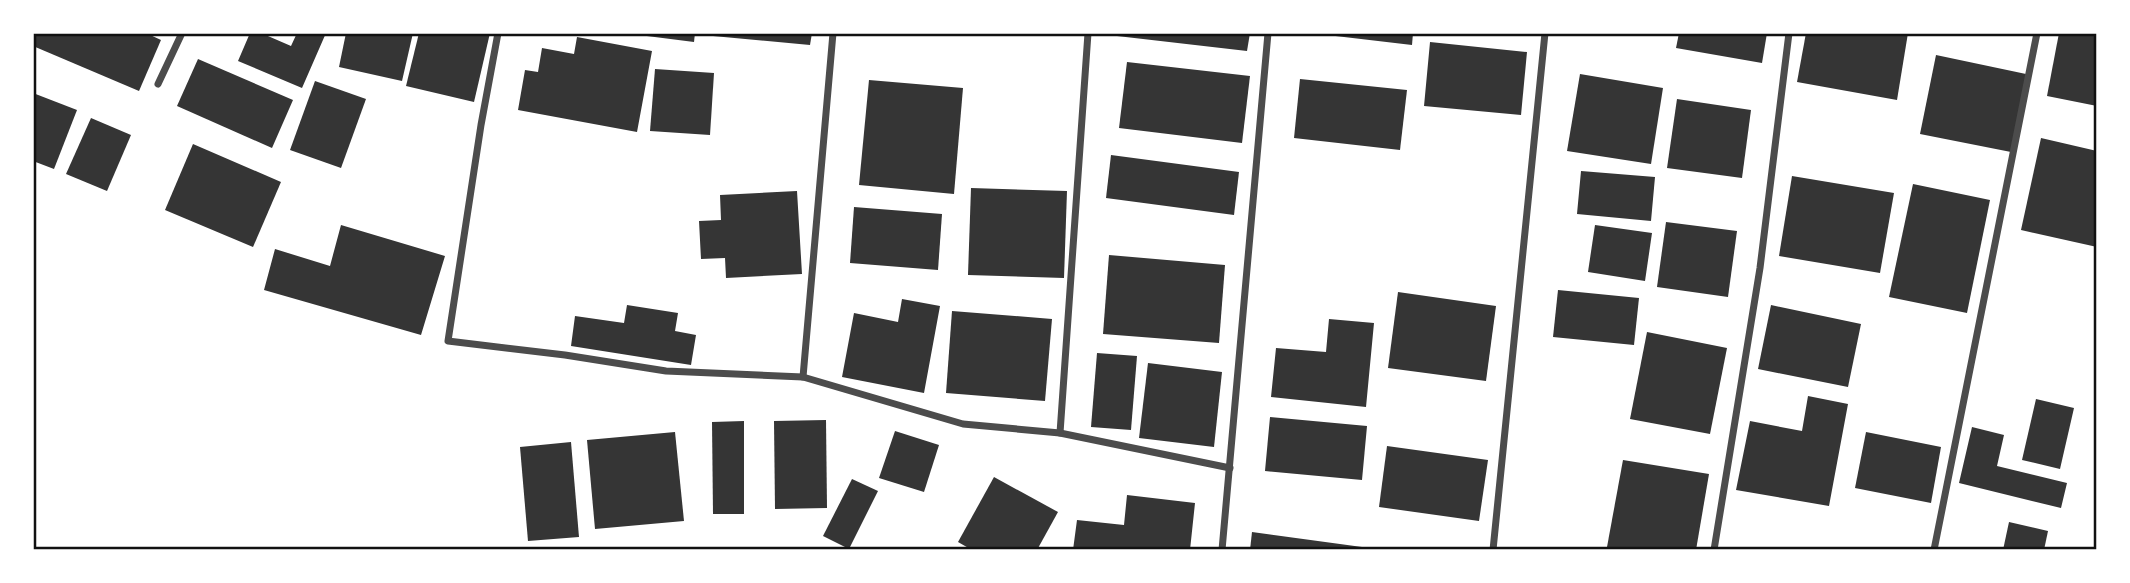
<svg xmlns="http://www.w3.org/2000/svg" width="2130" height="583" font-family="Manrope,sans-serif">
  <rect width="100%" height="100%" fill="#fff"/>
  <g fill="#353535">
    <path d="M33,33H146L161,40L139,91L33,46Z"/>
    <path d="M250,33H261L291,46L297,33H326L302,88L238,61Z"/>
    <path d="M346,33H413L402,81L339,67Z"/>
    <path d="M419,33H490L474,102L406,86Z"/>
    <path d="M639,33H695L694,42L639,35Z"/>
    <path d="M713,33H812L810,45L713,36Z"/>
    <path d="M1117,33H1250L1247,51L1117,36Z"/>
    <path d="M1327,33H1413L1412,45L1327,35Z"/>
    <path d="M1679,33H1767L1762,63L1676,48Z"/>
    <path d="M1806,33H1908L1897,100L1797,82Z"/>
    <path d="M2059,33H2097V106L2047,96Z"/>
    <path d="M577,37L652,51L637,132L518,110L525,70L538,72L542,48L574,54Z"/>
    <path d="M1430,42L1527,52L1521,115L1424,106Z"/>
    <path d="M1936,55L2026,74L2011,152L1920,134Z"/>
    <path d="M198,59L293,100L272,148L177,106Z"/>
    <path d="M1127,62L1250,76L1242,143L1119,128Z"/>
    <path d="M655,69L714,73L710,135L650,131Z"/>
    <path d="M1580,74L1663,88L1651,164L1567,151Z"/>
    <path d="M1300,79L1407,90L1400,150L1294,138Z"/>
    <path d="M869,80L963,88L954,194L859,185Z"/>
    <path d="M315,81L366,99L341,168L290,150Z"/>
    <path d="M33,93L77,110L54,169L33,161Z"/>
    <path d="M1677,99L1751,110L1742,178L1667,168Z"/>
    <path d="M91,118L131,135L107,191L66,174Z"/>
    <path d="M2041,138L2097,151V247L2021,230Z"/>
    <path d="M193,144L281,182L253,247L165,210Z"/>
    <path d="M1111,155L1239,172L1234,215L1106,198Z"/>
    <path d="M1581,171L1655,177L1651,221L1577,214Z"/>
    <path d="M1792,176L1894,193L1880,273L1779,256Z"/>
    <path d="M1913,184L1990,200L1967,313L1889,297Z"/>
    <path d="M971,188L1067,191L1064,278L968,275Z"/>
    <path d="M797,191L802,274L726,278L725,258L701,259L699,221L721,220L720,195Z"/>
    <path d="M854,207L942,214L938,270L850,263Z"/>
    <path d="M1666,222L1737,231L1728,297L1657,287Z"/>
    <path d="M341,225L445,256L421,335L264,290L275,249L330,266Z"/>
    <path d="M1595,225L1652,233L1645,281L1588,272Z"/>
    <path d="M1109,255L1225,265L1219,343L1103,334Z"/>
    <path d="M1558,290L1639,298L1634,345L1553,337Z"/>
    <path d="M1398,292L1496,306L1486,381L1388,368Z"/>
    <path d="M902,299L940,306L924,393L842,377L854,313L898,322Z"/>
    <path d="M627,305L678,313L675,331L696,335L691,365L571,346L575,316L624,323Z"/>
    <path d="M1771,305L1861,324L1848,387L1758,369Z"/>
    <path d="M952,311L1052,319L1045,401L946,393Z"/>
    <path d="M1329,319L1374,323L1366,407L1271,397L1276,348L1326,352Z"/>
    <path d="M1647,332L1727,348L1710,434L1630,419Z"/>
    <path d="M1097,353L1137,356L1131,430L1091,427Z"/>
    <path d="M1148,363L1222,372L1214,447L1139,438Z"/>
    <path d="M1808,396L1848,404L1829,506L1736,490L1750,421L1802,431Z"/>
    <path d="M2036,399L2074,408L2060,469L2022,460Z"/>
    <path d="M1270,417L1367,426L1362,480L1265,471Z"/>
    <path d="M826,420L827,508L775,509L774,421Z"/>
    <path d="M744,421V514H713L712,422Z"/>
    <path d="M1972,427L2004,435L1997,466L2067,483L2061,508L1959,483Z"/>
    <path d="M895,431L939,445L924,492L879,478Z"/>
    <path d="M675,432L684,521L595,529L587,440Z"/>
    <path d="M1866,432L1941,447L1931,503L1855,488Z"/>
    <path d="M571,442L579,537L528,541L520,447Z"/>
    <path d="M1387,446L1488,460L1479,521L1379,507Z"/>
    <path d="M1623,460L1709,474L1696,550H1621L1607,547Z"/>
    <path d="M994,477L1058,512L1037,550H972L958,542Z"/>
    <path d="M852,479L878,491L849,549L823,536Z"/>
    <path d="M1127,495L1195,503L1190,550H1073L1077,520L1124,525Z"/>
    <path d="M2009,522L2048,531L2044,550H2003Z"/>
    <path d="M1252,532L1362,547L1361,550H1250Z"/>
  </g>
  <g fill="none" stroke-linecap="round" stroke-linejoin="round">
    <g stroke="#4c4c4c" stroke-width="7">
      <path d="M498,33L481,125L448,341L565,355L666,371L803,377L963,424L1060,433L1230,468"/>
      <path d="M158,84L182,33"/>
      <path d="M803,377L833,33"/>
      <path d="M1060,433L1088,33"/>
      <path d="M1222,550L1268,33"/>
      <path d="M1493,550L1545,33"/>
      <path d="M1714,550L1760,268L1789,33"/>
      <path d="M1934,550L2037,33"/>
    </g>
  </g>
  <rect width="2130" height="583" fill="none" stroke="#ffffff" stroke-width="70"/>
  <rect x="35" y="35" width="2060" height="513" fill="none" stroke="#111" stroke-width="2.5"/>
</svg>
